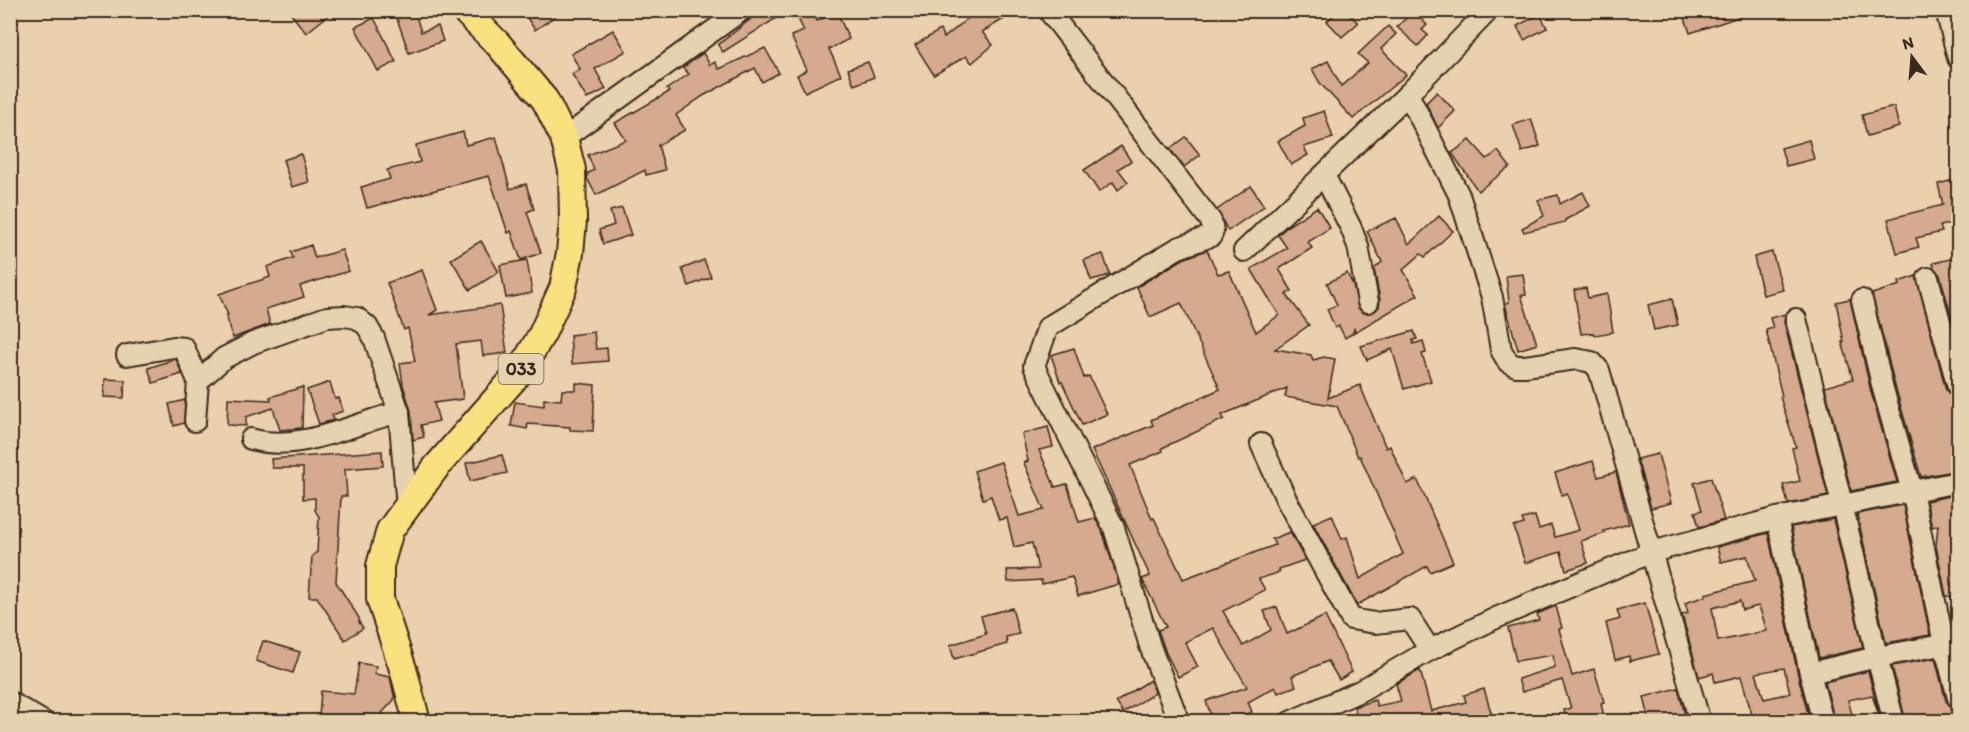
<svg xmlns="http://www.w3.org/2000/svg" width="1969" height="732" font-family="Itim,sans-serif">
  <rect width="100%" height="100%" fill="#ebd0ae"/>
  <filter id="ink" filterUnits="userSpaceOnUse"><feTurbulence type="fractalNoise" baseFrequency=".0167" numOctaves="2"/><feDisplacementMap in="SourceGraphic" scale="12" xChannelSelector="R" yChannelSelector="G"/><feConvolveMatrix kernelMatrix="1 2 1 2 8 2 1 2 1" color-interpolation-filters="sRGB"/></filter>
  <g filter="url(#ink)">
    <g fill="#d5aa8e" stroke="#3b2a1e" stroke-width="1.5" fill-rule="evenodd">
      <path d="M288,10H335L306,33Z"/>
      <path d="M394,10H414L421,32L438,26L443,41L409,53Z"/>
      <path d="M522,10H564L535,30Z"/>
      <path d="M762,10H789L723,52L718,45Z"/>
      <path d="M794,10H811L817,21L837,12L849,39L829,49L841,75L805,92L797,75L807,70L791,36L804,31Z"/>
      <path d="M978,10H1019L982,32L993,45L972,63L966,56L934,75L915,45L940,30L944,38Z"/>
      <path d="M1339,10H1346L1358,23L1342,37L1327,21Z"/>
      <path d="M1686,10H1750L1751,13L1690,33L1684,15L1688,14Z"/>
      <path d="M1413,11L1427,25L1422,30L1428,35L1418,46L1397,27Z"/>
      <path d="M1540,14L1547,28L1524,40L1517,26Z"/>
      <path d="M374,18L396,62L378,71L355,27Z"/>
      <path d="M1388,26L1396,34L1381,49L1406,75L1353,119L1320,83L1312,69L1328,61L1341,86L1368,63L1358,54Z"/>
      <path d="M613,30L626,51L595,69L606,89L587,99L572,74L580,69L571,54Z"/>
      <path d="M765,48L779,73L762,82L755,68L703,96L676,115L685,130L658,145L665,170L646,175L645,170L596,195L587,178V174L594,170L588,155L626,140L615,123L669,92L667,89L689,74L683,68L703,53L710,65L715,62L719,69Z"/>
      <path d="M868,62L874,77L854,85L848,69Z"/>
      <path d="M1437,92L1455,111L1438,128L1426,103Z"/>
      <path d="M1894,107L1899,127L1867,136L1862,115Z"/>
      <path d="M1324,111L1333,138L1304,147L1308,155L1291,165L1278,141L1305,126L1303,118Z"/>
      <path d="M1531,119L1540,146L1522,152L1513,125Z"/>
      <path d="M463,132L466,145L496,137L510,189L526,184L534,209L527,212L541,253L521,260L511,231L508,233L489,176L367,208L361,187L390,179L387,170L420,162L416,145Z"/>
      <path d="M1186,137L1200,155L1184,167L1170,149Z"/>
      <path d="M1470,140L1487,159L1498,151L1510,167L1478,191L1452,153Z"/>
      <path d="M1809,140L1814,159L1786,166L1781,148Z"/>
      <path d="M1121,146L1131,161L1118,169L1128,182L1118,190L1113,182L1099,192L1084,170Z"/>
      <path d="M301,154L309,182L292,187L283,160Z"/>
      <path d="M1957,179L1959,187V222L1940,226L1942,232L1916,238L1919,247L1897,253L1888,219L1943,205L1938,184Z"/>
      <path d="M1251,186L1264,206L1228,231L1217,210Z"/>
      <path d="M1583,192L1590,206L1565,220V222L1524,232L1522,228L1544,216L1538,200L1558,195L1560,204Z"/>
      <path d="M1317,207L1330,228L1308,242L1312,248L1279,269L1292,291L1286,294L1309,325L1275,349L1311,355L1313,360L1324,357L1335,359L1328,398L1360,385L1386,448L1390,446L1407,484L1417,479L1453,562L1430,572L1427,566L1357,605L1313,523L1332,515L1342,539L1347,537L1360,579L1403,554L1360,456L1358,457L1337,406L1285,397L1287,388L1222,415L1224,419L1162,448L1163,451L1130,465L1152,519L1154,518L1183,579L1275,545L1272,539L1290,532L1305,560L1279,569L1280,572L1259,579L1265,590L1223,611L1243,646L1271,630L1264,611L1277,607L1287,634L1325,616L1352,672L1339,680L1328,661L1292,676L1296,686L1278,693L1275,687L1248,702L1252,712L1223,722H1213L1206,701L1247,687L1213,628L1185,642L1198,667L1178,677L1166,653L1158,630L1166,627L1142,579L1150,576L1092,450L1153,425L1151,420L1220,389L1181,303L1150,317L1137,287L1183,259L1207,250L1218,274L1229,271L1256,332L1279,315L1251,269L1287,248L1278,235L1289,225Z"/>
      <path d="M622,208L631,235L603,244L599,230L614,225L610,211Z"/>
      <path d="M1439,216L1453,231L1425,257L1421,254L1403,270L1418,295L1355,332L1354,329L1353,333L1345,338L1339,326L1335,328L1327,309L1337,305L1327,283L1347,273L1353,285L1359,309L1364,313L1375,311L1379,307L1380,300L1374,269L1382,262L1367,231L1396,218L1409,244Z"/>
      <path d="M481,241L499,272L470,290L451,259Z"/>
      <path d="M311,245L315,258L342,250L349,271L300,286L304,297L266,309L270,324L233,338L226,315H228L219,294L270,277L267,267L293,258L291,252Z"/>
      <path d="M1772,252L1783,290L1763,295L1754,257Z"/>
      <path d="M1103,254L1110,275L1091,280L1084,260Z"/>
      <path d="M1959,257V344L1940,275L1934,268L1933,263Z"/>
      <path d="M527,260L532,293L506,298L500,265Z"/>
      <path d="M704,260L711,277L689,286L682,269Z"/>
      <path d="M422,270L437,310L429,315L500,305L507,353L483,356L481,341L456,344L463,399L434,403L439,421L421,425L424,437L413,440L411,411L403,385L400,363L415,361L408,328L404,330L387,283Z"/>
      <path d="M1523,274L1526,295H1521L1537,344L1518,350L1505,304L1509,302L1506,276Z"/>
      <path d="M1916,276L1946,390L1954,398L1959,410V470L1921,477L1895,386L1872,294L1900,285L1899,282Z"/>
      <path d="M1586,288L1588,298L1607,294L1613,332L1595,335L1594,333L1581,334L1574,290Z"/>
      <path d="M1672,299L1678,325L1654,330L1648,305Z"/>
      <path d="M1850,299L1871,392L1897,482L1851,491L1825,387L1853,379L1842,342H1844L1836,302Z"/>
      <path d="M1785,314L1784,322L1828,496L1788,504L1783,485L1800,481L1792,448L1796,447L1780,397L1782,396L1766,330L1773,328L1770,318Z"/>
      <path d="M1414,331L1417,339L1413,340V344L1423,341L1426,353L1422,354L1431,381L1404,389L1392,349L1367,360L1361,346Z"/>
      <path d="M594,332L596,349L607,348L608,361L572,364L570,335Z"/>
      <path d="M1074,348L1084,378L1089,376L1107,414L1082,425L1062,382H1060L1051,355Z"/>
      <path d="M176,359L182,374L153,383L148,368Z"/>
      <path d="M105,379L125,380L124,398L104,397Z"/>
      <path d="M330,382L335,399L339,398L343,411L332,415L334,420L319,424L307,390Z"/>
      <path d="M576,383L595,385L593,431L570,430V427L528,424L527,429L511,426L515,402L544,406V399L561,400L562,390H576Z"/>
      <path d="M303,387L302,428L280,430L273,408L246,417V426L227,425L228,398L271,400L270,397Z"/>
      <path d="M185,400L184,423L174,426L169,404Z"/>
      <path d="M1048,427L1053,447L1039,450L1055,487L1067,484L1079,522L1095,518L1102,530L1119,584L1078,596L1072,577L1042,584L1041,580L1008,582L1007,570L1038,569L1032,543L1014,547L1007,518L999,520L991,496L983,499L974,471L1001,462L1019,516L1044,510L1024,463L1028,461L1022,434Z"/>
      <path d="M382,451L383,466L345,469L347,496H341L336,582L359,618V622L363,628L345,640L317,597H309L312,556L317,552L319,517L315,510V498L303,499V468H272L271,459Z"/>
      <path d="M1658,454L1671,503L1651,508L1637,459Z"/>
      <path d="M502,455L507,473L470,481L466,463Z"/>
      <path d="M1593,461L1598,477L1616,472L1629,524L1604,531L1605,533L1581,541L1588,563L1566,570L1561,552L1525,563L1514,527L1524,524L1522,519L1535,516L1539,529L1551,525L1555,537L1579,530L1567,493L1562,495L1555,473Z"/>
      <path d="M1711,478L1724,520L1699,527L1695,512L1702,510L1694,483Z"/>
      <path d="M1959,494V597L1946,596L1936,546L1938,525L1932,527L1926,501Z"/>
      <path d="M1903,505L1930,635L1886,643L1857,514Z"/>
      <path d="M1833,519L1863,648L1819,658L1791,527Z"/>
      <path d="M1768,533L1798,675L1810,722H1754L1741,676L1715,682L1713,673L1699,677L1682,615L1688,613L1685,603L1706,596L1705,594L1755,581L1747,556L1721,562L1717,547ZM1740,601L1742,610L1759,606L1767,631L1718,641L1712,608ZM1784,668L1790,693L1764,699L1756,673Z"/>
      <path d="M1645,603L1659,654L1630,661L1629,656L1615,660L1606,623L1620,619L1617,610Z"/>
      <path d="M1556,606L1562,628L1559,629L1572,676L1594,669L1604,702L1601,703L1605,722H1567L1564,710L1571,708L1562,680L1522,692L1518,679L1555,667L1553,655L1516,661L1508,628L1539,620L1537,614Z"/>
      <path d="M1012,608L1019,634L1006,637L1007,644L954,659L950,645L986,634L981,616Z"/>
      <path d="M263,641L300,652L293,673L256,661Z"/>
      <path d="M1935,658L1946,701L1954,709L1957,722H1906L1892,666Z"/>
      <path d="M359,663L376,666L375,674L390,677L394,695V700L382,713L391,722H331L334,719L319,717L321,691L354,694Z"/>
      <path d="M1420,670L1431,711L1466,702L1464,695L1484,689L1494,722H1359L1354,707L1375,700L1377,706L1401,701L1396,684Z"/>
      <path d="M1868,671L1881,722L1872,695L1848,700L1854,722H1835L1825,682Z"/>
      <path d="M1150,680L1155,693L1123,713L1116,702Z"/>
      <path d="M1678,688L1687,722H1650L1644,697Z"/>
    </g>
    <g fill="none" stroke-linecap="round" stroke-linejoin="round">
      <defs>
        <g id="minor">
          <path d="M1048,10L1211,221L1213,231L1211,236L1178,248L1048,327L1034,366L1114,528L1150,646L1179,722"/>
          <path d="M1946,10L1958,58"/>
          <path d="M1408,94L1459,195L1492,297L1501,350L1508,362L1516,366H1525L1576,359L1592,362L1599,370L1700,722"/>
          <path d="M564,138L742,10"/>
          <path d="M1324,175L1351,228L1358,246L1368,302"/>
          <path d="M1244,251L1408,94L1489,10"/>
          <path d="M1928,278L1958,387"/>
          <path d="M1862,300L1883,389L1912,491L1944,644L1958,698"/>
          <path d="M1796,319L1842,504L1877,657L1894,722"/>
          <path d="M127,355L174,347L184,348L198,381L195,421"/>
          <path d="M198,381L224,358L253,343L327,317L344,316L357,318L367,326L374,338L399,412L407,508"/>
          <path d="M251,439C298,453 353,424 399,412"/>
          <path d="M1261,444L1286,499L1351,619L1375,623L1410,619L1430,650"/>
          <path d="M1777,518L1810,673L1823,722"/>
          <path d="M1810,673L1877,657L1958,642"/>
          <path d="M10,702L44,722"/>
          <path d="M1290,722L1360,691L1430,650L1496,618L1652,552L1777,518L1958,482"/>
        </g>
        <path id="major" d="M417,722L404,672L380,599V566L390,530L437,466L519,373L542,334L563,288L570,253L573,221L572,170L564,138L545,100L498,44L464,10"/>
      </defs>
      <use href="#minor" stroke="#3b2a1e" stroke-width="24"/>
      <use href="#major" stroke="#3b2a1e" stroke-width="30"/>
      <use href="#minor" stroke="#e4d2b0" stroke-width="20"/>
      <use href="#major" stroke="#fae180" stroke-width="26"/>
    </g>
  </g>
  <g text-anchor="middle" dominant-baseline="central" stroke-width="4.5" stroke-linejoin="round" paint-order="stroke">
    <rect fill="#e4d2b0" stroke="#6e5c4a" stroke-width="1.5" x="498.5" y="354" width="45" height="30" rx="4.5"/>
    <g font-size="18" font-weight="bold" fill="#3b2a1e">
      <text x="521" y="369">033</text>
    </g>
  </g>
  <rect width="1969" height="732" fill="none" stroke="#e4d2b0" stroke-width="36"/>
  <rect x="18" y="18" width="1933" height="696" fill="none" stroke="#3b2a1e" stroke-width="2" filter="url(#ink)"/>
  <g transform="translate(1912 57) rotate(344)" stroke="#e4d2b0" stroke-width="4.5" paint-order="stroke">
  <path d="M0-4.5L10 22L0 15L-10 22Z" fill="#3b2a1e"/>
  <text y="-9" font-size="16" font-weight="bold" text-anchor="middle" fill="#3b2a1e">N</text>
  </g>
</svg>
